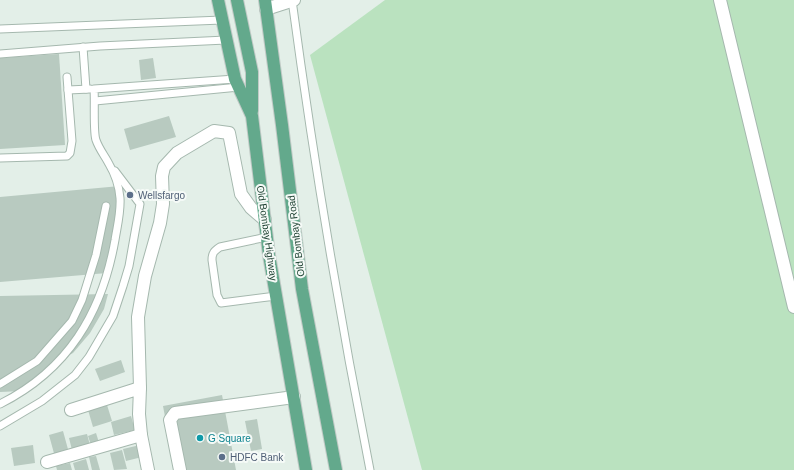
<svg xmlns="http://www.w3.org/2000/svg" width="794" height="470" font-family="Helvetica,sans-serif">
  <rect width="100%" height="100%" fill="#e3efe8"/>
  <path fill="#bae2bf" d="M385,0H794V470H422L310,55Z"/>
  <g fill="#b8cac0">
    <path d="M59,54L65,145L0,149V58Z"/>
    <path d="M153,58L156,78L141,80L139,60Z"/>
    <path d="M169,116L176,137L130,150L124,129Z"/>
    <path d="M120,186L116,231L118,249L106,260L107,273L0,282V197Z"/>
    <path d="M108,294L104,309L90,333L73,353L59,360L22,391L0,392V296Z"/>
    <path d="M121,360L125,372L100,381L95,369Z"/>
    <path d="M222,395L236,470H175L163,406Z"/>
    <path d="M107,405L112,421L93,427L88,410Z"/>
    <path d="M131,416L135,430L114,435L111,422Z"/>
    <path d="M257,419L262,449L251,451L245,421Z"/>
    <path d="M63,431L69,453L55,457L49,435Z"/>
    <path d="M96,433L100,446L92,448L88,436Z"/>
    <path d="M87,434L91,449L73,454L69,438Z"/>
    <path d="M33,445L35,463L14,466L11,448Z"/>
    <path d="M140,445L142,457L126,461L123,449Z"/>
    <path d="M122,450L127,469L114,470L110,453Z"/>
    <path d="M96,456L100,470H92L89,457Z"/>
    <path d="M86,459L89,470H75L73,463Z"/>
    <path d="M70,463L72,470H57L56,466Z"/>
  </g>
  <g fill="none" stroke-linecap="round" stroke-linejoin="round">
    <defs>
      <g id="service">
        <path d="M292,0C313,157 339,314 370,470"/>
        <path d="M0,29L222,20"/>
        <path d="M83,47L86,89"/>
        <path d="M0,54L100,46L226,40"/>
        <path d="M68,90L90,89"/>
        <path d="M95,101L239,87"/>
        <path d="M0,158L67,156L70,153L72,141L67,77"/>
        <path d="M267,237L220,247C214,251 212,253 212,260L217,295L221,303L276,296"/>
        <path d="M0,384L37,361L72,321L82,300L96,255L106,206"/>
        <path d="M0,404C68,370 102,313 115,240C117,227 121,212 120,198C119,186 115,174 109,164C105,156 99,149 96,140C93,132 95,100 94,89L235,79"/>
        <path d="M0,426L42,401L75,375L89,357L113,316L123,286L129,266L140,204L115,171"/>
      </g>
      <g id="minor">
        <path d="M720,0L794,307"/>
        <path d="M140,388L138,317L145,276L160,223L163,204L162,176L164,167L177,153L214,131L229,133L241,194L251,208L265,220"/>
        <path d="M71,410L140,388L139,414L141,435L148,470"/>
        <path d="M47,462L141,435"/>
        <path d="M180,470L170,420L175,413L294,397"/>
      </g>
      <path id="tertiary" d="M266,9L294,0"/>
      <g id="primary">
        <path d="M218,0L235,79L252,116L269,255L306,470"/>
        <path d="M237,0L252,72V111"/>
        <path d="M265,0L282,125L302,289L336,470"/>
      </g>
    </defs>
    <use href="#service" stroke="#a5b8ae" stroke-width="9"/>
    <use href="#minor" stroke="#a5b8ae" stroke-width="14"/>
    <use href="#tertiary" stroke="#a5b8ae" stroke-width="14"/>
    <use href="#primary" stroke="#c1cac6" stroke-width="14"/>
    <use href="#service" stroke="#fff" stroke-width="7"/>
    <use href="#minor" stroke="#fff" stroke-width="12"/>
    <use href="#tertiary" stroke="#fff" stroke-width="12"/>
    <use href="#primary" stroke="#63a98c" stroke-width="12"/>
  </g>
  <g fill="#5c6f8a" stroke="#f5faf7" stroke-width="1.5">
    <circle cx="130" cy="195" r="4"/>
    <circle cx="222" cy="457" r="4"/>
  </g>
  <circle fill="#0f9aa8" stroke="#f5faf7" stroke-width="1.5" cx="200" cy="438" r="4"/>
  <g text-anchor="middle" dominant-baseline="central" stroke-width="4" stroke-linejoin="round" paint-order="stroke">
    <g font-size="10" fill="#4e5e75" stroke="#f5faf7" text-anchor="start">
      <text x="138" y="195">Wellsfargo</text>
      <text x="230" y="457">HDFC Bank</text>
    </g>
    <g font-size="10" fill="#204334" stroke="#f5faf7">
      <text transform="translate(267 233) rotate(82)">Old Bombay Highway</text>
      <text transform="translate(296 236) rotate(-97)">Old Bombay Road</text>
    </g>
    <g font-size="10" fill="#0d838f" stroke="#f5faf7" text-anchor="start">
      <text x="208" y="438">G Square</text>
    </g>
  </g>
</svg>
